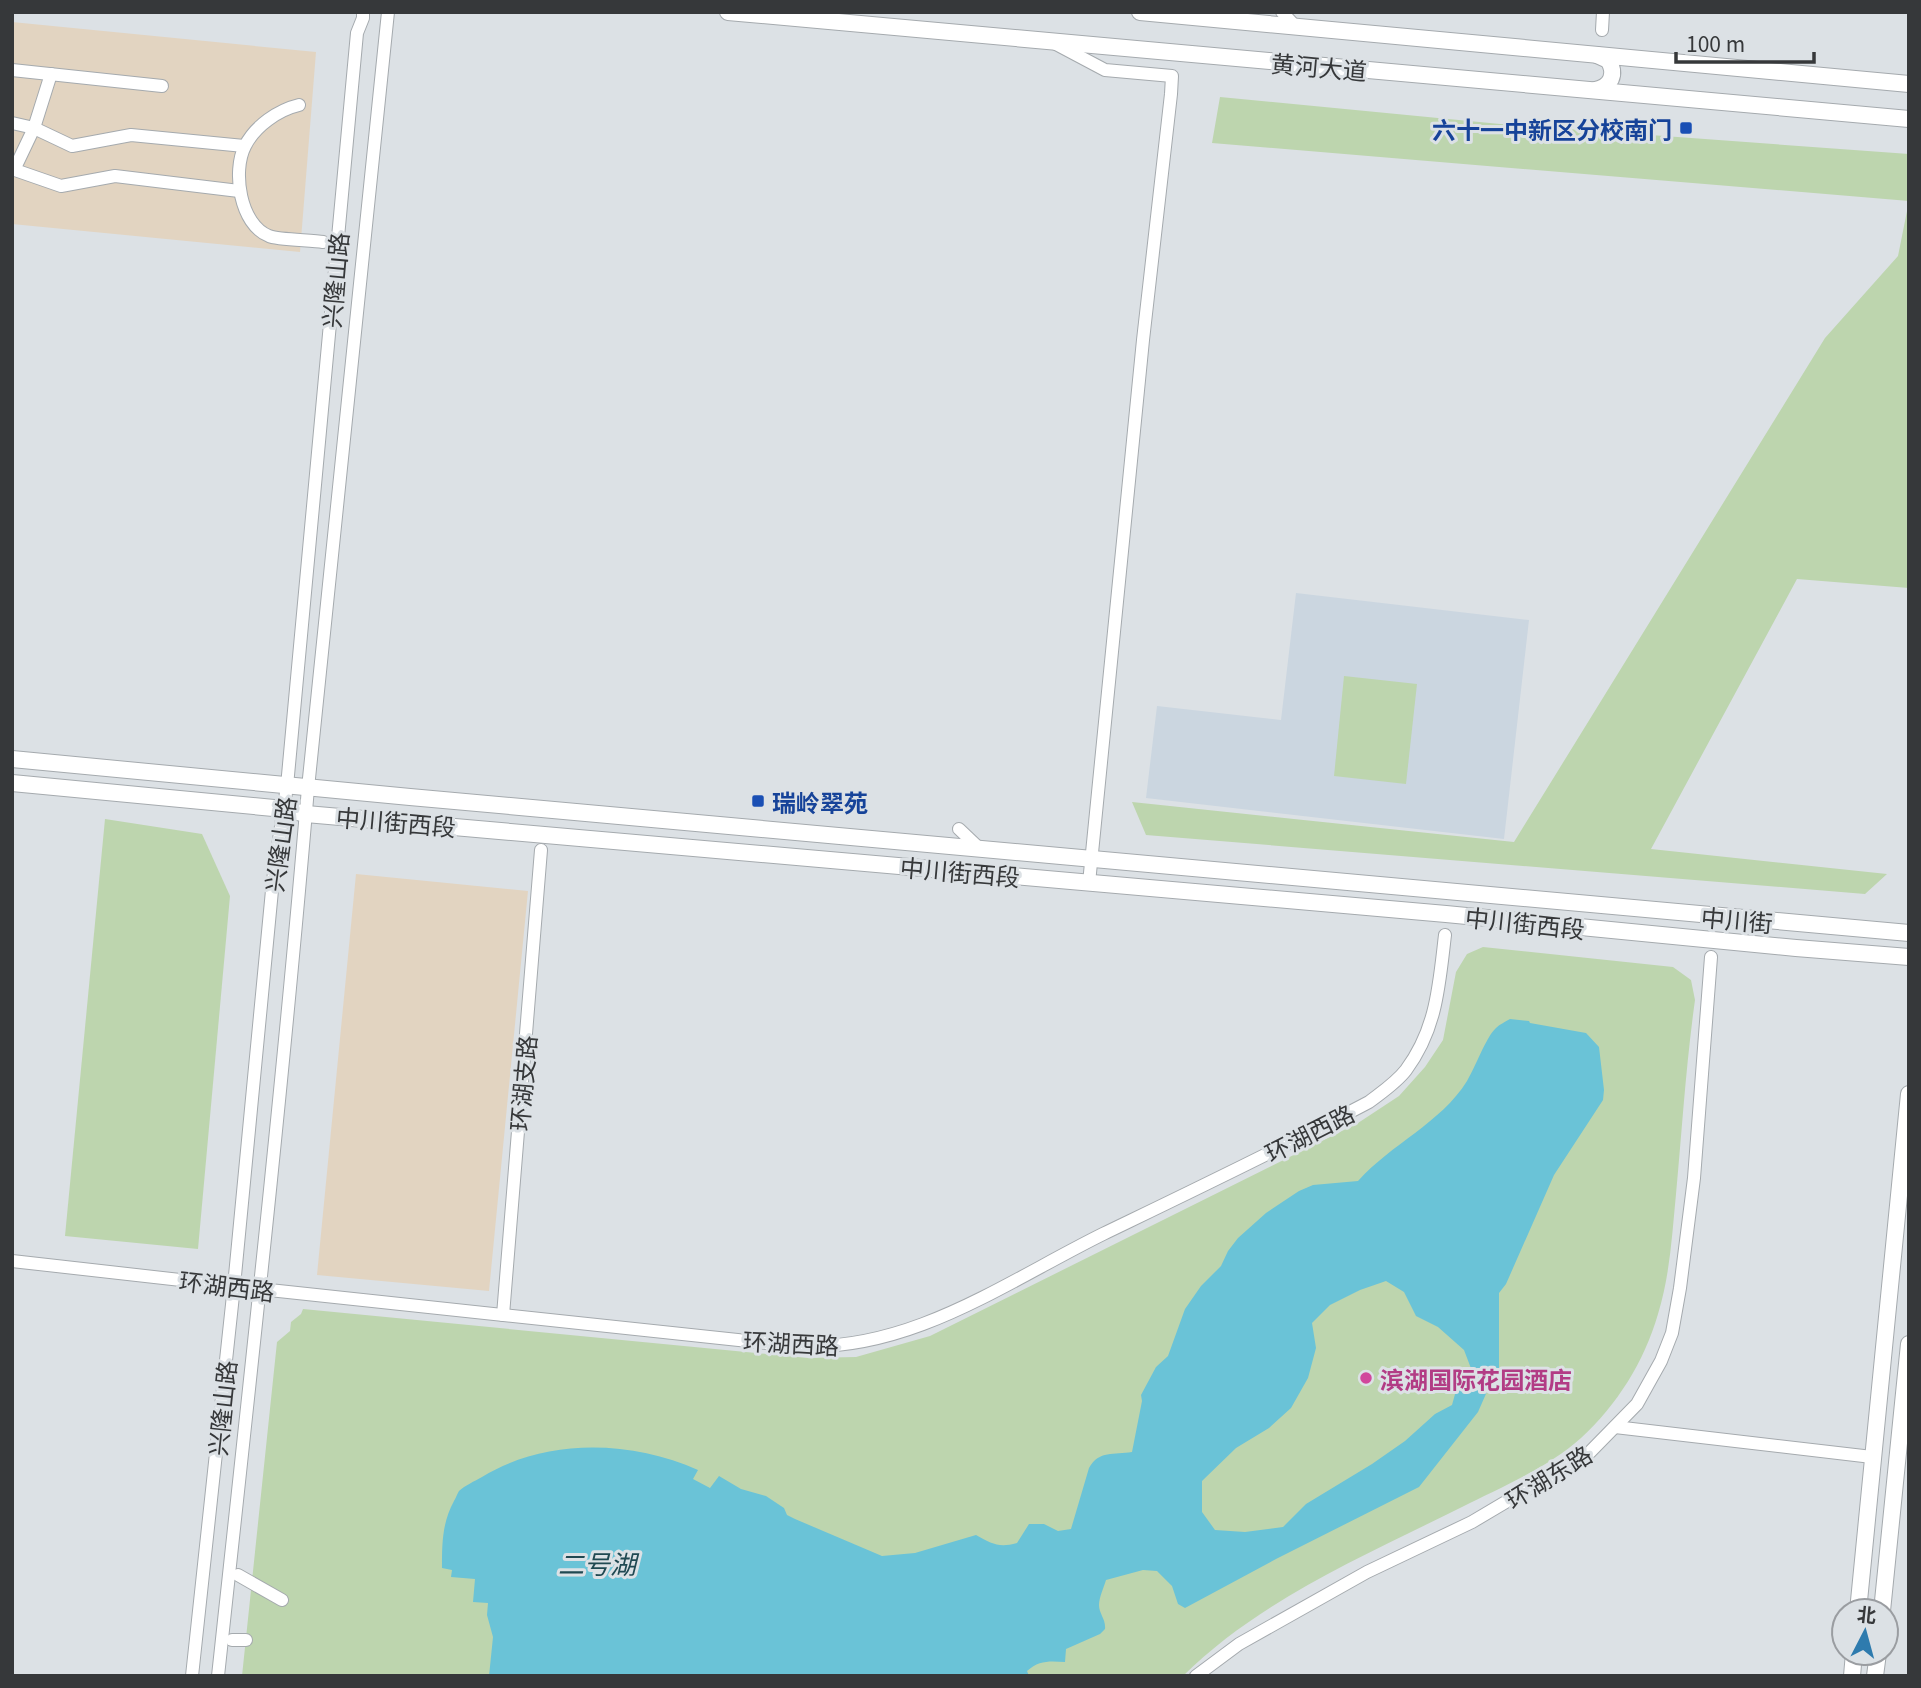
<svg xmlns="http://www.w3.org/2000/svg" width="1921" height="1688" font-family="Georgia,'Noto Sans SC',serif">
  <rect width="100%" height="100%" fill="#dce1e5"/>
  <g fill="#e2d4c1">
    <path d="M12,22L316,52L300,252L12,224Z"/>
    <path d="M356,874L528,891L489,1291L317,1275Z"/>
  </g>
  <path fill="#cbd6e0" d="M1296,593L1529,620L1504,839L1146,798L1157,706L1281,720Z"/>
  <g fill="#bdd5ae">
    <path d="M1220,97L1500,124L1909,154V588L1797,579L1651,849L1887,874L1865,894L1146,835L1132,802L1514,842L1825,338L1898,256L1909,201L1212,143Z"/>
    <path d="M1344,676L1417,684L1406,784L1334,776Z"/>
    <path d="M105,819L202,834L230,896L198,1249L65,1236Z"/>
    <path d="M1483,947L1673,967L1691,980L1695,1000C1686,1064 1682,1130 1676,1194C1672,1235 1670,1275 1658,1314C1644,1362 1617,1405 1581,1438C1549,1467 1500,1488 1462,1507C1366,1555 1261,1599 1183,1676H242L277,1342L290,1331L291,1322L301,1314L303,1309L808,1358L856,1357L930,1336L1358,1123L1399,1096L1425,1067L1443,1040L1456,972L1467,954Z"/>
  </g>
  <path fill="#6ac3d7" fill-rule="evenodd" d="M1510,1019L1529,1021L1530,1023L1586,1033L1599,1047L1604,1090L1603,1100L1554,1175L1506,1284L1499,1293V1372L1489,1387L1478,1412L1419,1487L1276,1559L1185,1608L1178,1604L1172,1586L1157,1571L1143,1570L1106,1580C1104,1587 1099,1597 1099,1605C1099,1614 1106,1619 1105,1629L1100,1634L1066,1649L1065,1662C1050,1661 1039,1660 1027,1671L1029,1676H489L493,1637L487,1615L488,1603L473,1602L475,1579L451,1577L452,1570L442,1568C442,1544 442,1523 454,1501C456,1498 457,1494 459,1491C464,1486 475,1481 482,1477C546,1438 630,1440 698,1470L693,1479L710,1488L719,1476L741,1489L766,1496L784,1508L787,1515L795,1519L882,1556L915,1553L976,1535C992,1544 999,1548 1017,1543L1029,1524H1044L1058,1531L1071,1529L1089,1468C1099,1450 1114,1455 1132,1452L1142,1401L1141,1395L1156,1367L1168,1356L1185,1309L1201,1286L1221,1266L1228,1251L1238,1238L1266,1213L1299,1191L1313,1185L1358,1181C1391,1144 1441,1123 1467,1081C1475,1068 1486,1037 1496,1028C1500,1024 1505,1022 1510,1019ZM1386,1281L1404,1292L1416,1316L1438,1327L1464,1350L1472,1371L1457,1387L1452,1405L1435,1414L1405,1441L1372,1464L1306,1504L1283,1527L1245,1532L1215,1530L1202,1512V1481L1236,1448L1269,1428L1291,1408L1308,1378L1316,1348L1312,1323L1330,1305L1360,1290Z"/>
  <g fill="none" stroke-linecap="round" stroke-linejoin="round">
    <defs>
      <g id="minor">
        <path d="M1282,12L1296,27"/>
        <path d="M1602,30L1603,12"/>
        <path d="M1056,44L1105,70L1172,76L1171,94L1143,340L1089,883"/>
        <path d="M12,70L162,86"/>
        <path d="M299,105C278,110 255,126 245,146C232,171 240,225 269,236C278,240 312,240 323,242"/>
        <path d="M12,123L34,128L72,146L131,135L244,146"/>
        <path d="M12,169L61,186L115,176L239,191"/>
        <path d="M14,170L34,128L51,74"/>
        <path d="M959,829L980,849"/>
        <path d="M12,1261L260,1289L794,1346C909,1353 1004,1283 1103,1234C1192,1191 1282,1148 1369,1102C1382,1092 1396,1083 1406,1070C1437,1028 1439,985 1445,935"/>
        <path d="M503,1315L541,850"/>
        <path d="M1615,1427L1872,1457"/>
        <path d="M238,1575L282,1600"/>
        <path d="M232,1640H246"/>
        <path d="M192,1676L234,1286L273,880L287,786L357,33L363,18V12"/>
        <path d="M218,1676C250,1380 283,1084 308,788L388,12"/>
        <path d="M1196,1676L1239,1644L1367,1572L1472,1522L1590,1452L1637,1404L1661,1361L1672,1333L1680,1288L1694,1178L1711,957"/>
      </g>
      <g id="major">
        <path d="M728,12L1909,119"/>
        <path d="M1140,12L1909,84"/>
        <path d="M1595,90C1611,87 1617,74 1608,60L1597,55"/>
        <path d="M12,759L410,797L1909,933"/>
        <path d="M12,783L284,809L306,814L1446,914L1796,948L1909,957"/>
        <path d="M1858,1611L1909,1094"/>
        <path d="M1882,1611L1909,1344"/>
        <path d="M1852,1676L1854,1653"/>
        <path d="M1875,1676L1878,1653"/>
      </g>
    </defs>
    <use href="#minor" stroke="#a5aaae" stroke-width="14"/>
    <use href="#major" stroke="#a5aaae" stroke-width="18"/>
    <use href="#minor" stroke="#fff" stroke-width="12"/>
    <use href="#major" stroke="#fff" stroke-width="16"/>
  </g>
  <g fill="#1a4fb4" stroke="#dce1e5" stroke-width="2.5">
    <rect x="1679" y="121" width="14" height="14" rx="3.5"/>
    <rect x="751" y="794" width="14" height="14" rx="3.5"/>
  </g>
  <circle fill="#d1479c" stroke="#dce1e5" stroke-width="2.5" cx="1366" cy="1378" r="7"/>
  <g text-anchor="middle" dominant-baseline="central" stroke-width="6" stroke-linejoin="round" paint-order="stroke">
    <g font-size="24" fill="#36383a" stroke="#dce1e5">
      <text transform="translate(1319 66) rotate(5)">黄河大道</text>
      <text transform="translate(334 280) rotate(-85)">兴隆山路</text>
      <text transform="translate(396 821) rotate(5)">中川街西段</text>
      <text transform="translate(279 844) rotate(-82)">兴隆山路</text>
      <text transform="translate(960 871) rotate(5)">中川街西段</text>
      <text transform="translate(1737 919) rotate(5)">中川街</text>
      <text transform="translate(1525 922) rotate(6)">中川街西段</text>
      <text transform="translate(522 1083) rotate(-85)">环湖支路</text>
      <text transform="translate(1309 1132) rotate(-27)">环湖西路</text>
      <text transform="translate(227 1285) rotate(7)">环湖西路</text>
      <text transform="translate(791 1342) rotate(3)">环湖西路</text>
      <text transform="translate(221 1408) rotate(-84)">兴隆山路</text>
      <text transform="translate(1548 1476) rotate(-32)">环湖东路</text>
    </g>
    <g font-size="24" font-weight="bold" fill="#164399" stroke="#dce1e5" text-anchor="end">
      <text x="1672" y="128">六十一中新区分校南门</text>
      <text x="772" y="801" text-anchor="start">瑞岭翠苑</text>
    </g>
    <g font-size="24" font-weight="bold" fill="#b23c85" stroke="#dce1e5" text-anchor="start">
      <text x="1380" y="1378">滨湖国际花园酒店</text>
    </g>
    <g font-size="26" font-style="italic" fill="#204952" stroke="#dce1e5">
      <text x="597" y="1562">二号湖</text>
    </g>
  </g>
  <rect width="1921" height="1688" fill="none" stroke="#36383a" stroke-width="28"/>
  <g transform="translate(1865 1632) rotate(6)"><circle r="33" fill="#dce1e5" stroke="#9a9da1" stroke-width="2"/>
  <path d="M0-5L12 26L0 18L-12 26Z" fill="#2e7bae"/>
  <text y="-10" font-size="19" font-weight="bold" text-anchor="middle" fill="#36383a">北</text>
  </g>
  <path d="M1676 52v10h138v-10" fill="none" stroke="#36383a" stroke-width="3.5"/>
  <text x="1686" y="52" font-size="21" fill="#36383a" stroke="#dce1e5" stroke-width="5" paint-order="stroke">100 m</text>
</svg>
